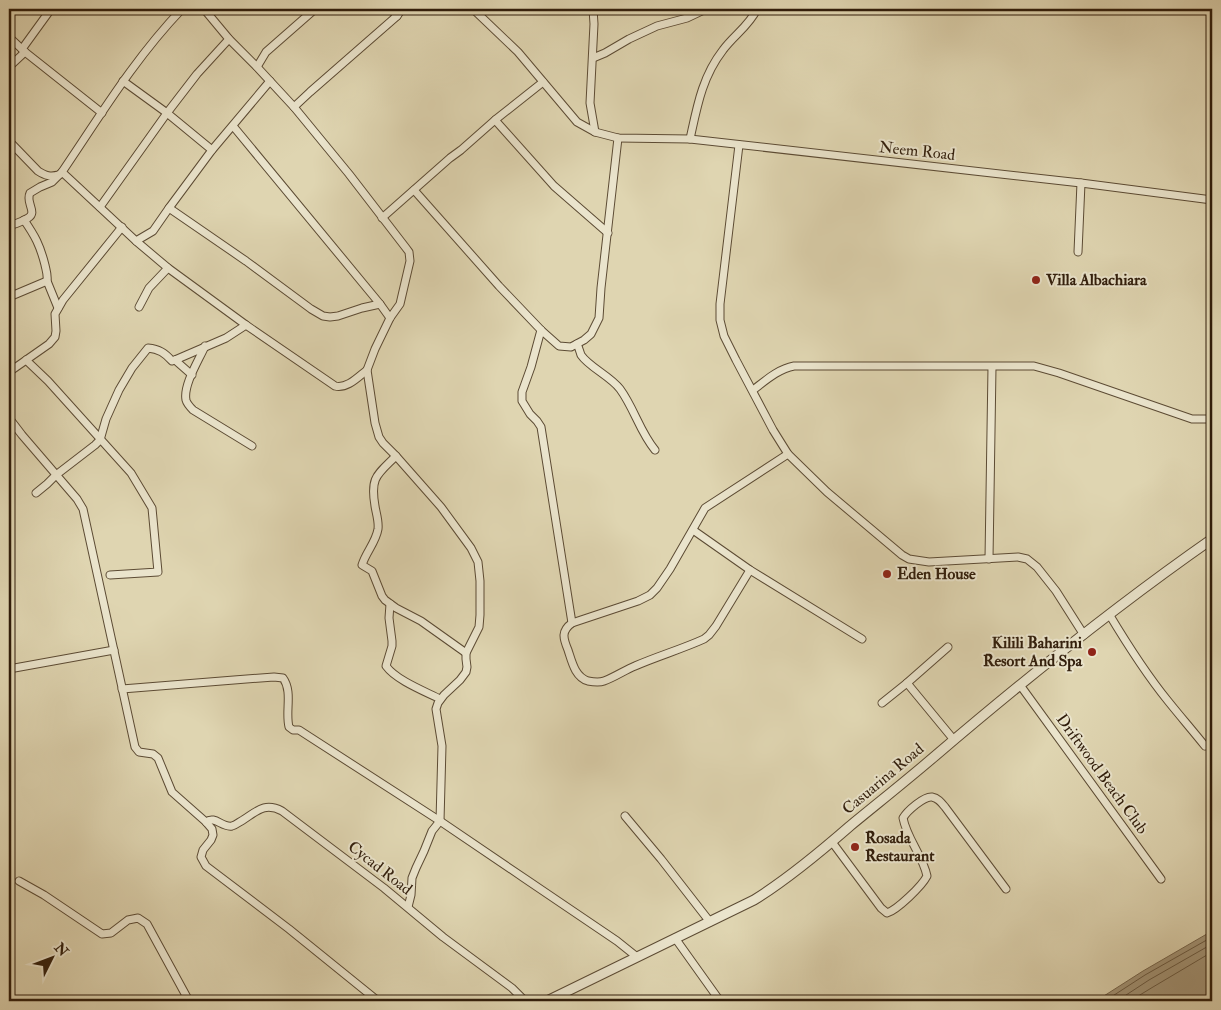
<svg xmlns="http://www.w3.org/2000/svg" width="1221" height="1010" font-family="'IM FELL Double Pica',serif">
  <rect width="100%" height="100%" fill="#dfd5b1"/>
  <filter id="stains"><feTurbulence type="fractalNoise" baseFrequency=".004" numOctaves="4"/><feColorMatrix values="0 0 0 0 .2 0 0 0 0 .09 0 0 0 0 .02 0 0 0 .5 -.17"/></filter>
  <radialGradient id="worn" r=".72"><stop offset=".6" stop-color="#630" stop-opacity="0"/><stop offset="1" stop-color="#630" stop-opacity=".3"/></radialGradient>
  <path fill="#a49679" stroke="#76664d" d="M1212,931V1001H1096L1143,971Z"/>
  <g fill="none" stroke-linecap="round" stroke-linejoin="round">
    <g stroke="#6a5a42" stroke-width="1">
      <path d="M1105,1001L1145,975L1212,937"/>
      <path d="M1117,1001L1149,980L1212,944"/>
      <path d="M1130,1001L1153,987L1212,952"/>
    </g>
    <defs>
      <g id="minor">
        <path d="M204,9L229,39L257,67L294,107L349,174L406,248L409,252L410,261L400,304L390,318L375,349L367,370L375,423L379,437L383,443L396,456L441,507L471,548L478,562L480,581V615L479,627L466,653V659L467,667L466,672L460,680L444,695L438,703L436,709L442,746L440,821L432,831L424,851L416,868L412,878L411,895L408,907"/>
        <path d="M209,9L222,10L226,9"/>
        <path d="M391,9L397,16"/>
        <path d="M473,9L518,52L577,122L595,132L618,138L690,139L1081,183L1212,200"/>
        <path d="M593,9L594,24L590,103L595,132"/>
        <path d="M9,37L25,52L102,113"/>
        <path d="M22,49L51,9"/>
        <path d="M593,58L605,53L629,39L657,26L687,18L706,9"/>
        <path d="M257,67L266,52L315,9"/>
        <path d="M9,71L10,66L25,52"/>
        <path d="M123,81L167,113L212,150"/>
        <path d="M294,107L310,92L397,16L402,9"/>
        <path d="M495,120L554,186L608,233"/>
        <path d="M233,126L380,304L390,318"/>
        <path d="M690,139C697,107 702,77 723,50C734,35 749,26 757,9"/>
        <path d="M9,141L38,171C46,176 50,177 59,175L62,172L136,241L168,268L246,325L335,386C347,389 358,377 367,370"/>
        <path d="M739,145L720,304V320L724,336L736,360L773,430L788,454L827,492L902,555L909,559L929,562L1018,557L1027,559L1037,567L1056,591L1084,635"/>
        <path d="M62,172C100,116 135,58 182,9"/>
        <path d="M414,190L499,286L541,330L559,346L571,347L584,340L591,334L599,318L601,288L618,138"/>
        <path d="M100,207L167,113L197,74L229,39"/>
        <path d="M169,208L246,261L311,309L323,316L330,317L338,316L362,308L380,304"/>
        <path d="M382,218L450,158L461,150L495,120L543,82"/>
        <path d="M24,220C35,236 40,245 45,265C46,270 48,275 47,281L58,308"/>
        <path d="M9,226C15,224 22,222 28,218C38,212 25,203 30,193L40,187L52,182L59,175"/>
        <path d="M136,241L153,231L169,208L212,150L270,81"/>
        <path d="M1078,252L1081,183"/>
        <path d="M9,297L47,281"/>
        <path d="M139,307L149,288L168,268"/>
        <path d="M541,330L531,367L522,392V401L530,414L537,421L541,427L572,623"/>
        <path d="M577,344C579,348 580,352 581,355C589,367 610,376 620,389C634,408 640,432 655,450"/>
        <path d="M205,346C199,360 183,385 186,400C187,404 190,407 193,410L252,446"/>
        <path d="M26,360L48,381L131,473L152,508L158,572L110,575"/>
        <path d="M175,360L192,375"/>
        <path d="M9,372L49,344L55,337L56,331L55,314L63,300L122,227"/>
        <path d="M753,390C765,381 778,369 794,366H1034L1059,373L1192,419H1212"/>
        <path d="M9,418L22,435L77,499L83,509L135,747L139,752L153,754L158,758L172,792L206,822L212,829L213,835L211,840L203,850L201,857L206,866L289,929L378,1001"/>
        <path d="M396,456C377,475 370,477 375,506C376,513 379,521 378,529C376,542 366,552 362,565L372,571L382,596L385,600L396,608L421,621L466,653"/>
        <path d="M36,493L47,484L56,475L95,445L100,440L106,419L119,390L132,368L148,348C159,349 165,353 172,361L175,360L226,338L246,325"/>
        <path d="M693,530L750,570L862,639"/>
        <path d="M989,559L992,367"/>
        <path d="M750,570L716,626L709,635L704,639C682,649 658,656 635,666C625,670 615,677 604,681C599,683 593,682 588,681C575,677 572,662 568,650C563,638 561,631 572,623L638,601L650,595L657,588L670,569L705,508L788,454"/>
        <path d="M390,604L389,618L392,641V646L386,666C396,680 424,691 440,699"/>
        <path d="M1109,614C1127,644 1146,674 1168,701C1180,716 1193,731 1205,746"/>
        <path d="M948,647L907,683L954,740"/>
        <path d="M9,669L114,650"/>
        <path d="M1020,685L1161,879"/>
        <path d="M122,689L234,680L274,677L283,678C293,692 285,711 289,727L293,730H299L440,821L524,878L617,941L637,957"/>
        <path d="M882,703L907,683"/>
        <path d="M625,816L661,859L710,922"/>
        <path d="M206,822C215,815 222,828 232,826C236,825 239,822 243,820C257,811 265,802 282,811L384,888L443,937L512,988L525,1001"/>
        <path d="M832,842L881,908L887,913C897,910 922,886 927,876C923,856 907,839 903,818C907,811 924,796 932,797C938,798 941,802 945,807L1006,889"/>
        <path d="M19,881L44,895L102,934L111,933L128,920L138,918L147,924L189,1001"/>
        <path d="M675,938L720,1001"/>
      </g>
      <path id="tertiary" d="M547,1001L754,900C788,879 819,853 850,826C878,803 907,780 935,756C1024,680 1116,606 1212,539"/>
    </defs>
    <use href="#minor" stroke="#5c4b34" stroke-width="9"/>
    <use href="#tertiary" stroke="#5c4b34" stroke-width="11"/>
    <use href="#minor" stroke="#eae4cc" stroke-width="7"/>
    <use href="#tertiary" stroke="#eae4cc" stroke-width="9"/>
  </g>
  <g fill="#8f2418" stroke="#eae4cc" stroke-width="2">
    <circle cx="1036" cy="280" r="5"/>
    <circle cx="887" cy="574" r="5"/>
    <circle cx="1092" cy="652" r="5"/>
    <circle cx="855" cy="847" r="5"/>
  </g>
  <g text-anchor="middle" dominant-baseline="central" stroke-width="4" stroke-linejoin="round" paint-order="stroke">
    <g font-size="16" fill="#301d0b" stroke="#eae4cc">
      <text transform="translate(917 151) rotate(6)">Neem Road</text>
      <text transform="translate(1102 774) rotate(54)">Driftwood Beach Club</text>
      <text transform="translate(883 779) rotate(-40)">Casuarina Road</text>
      <text transform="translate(380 868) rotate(38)">Cycad Road</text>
    </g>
    <g font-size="16" font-weight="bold" fill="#301d0b" stroke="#eae4cc" text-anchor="start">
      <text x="1046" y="280">Villa Albachiara</text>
      <text x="897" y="574">Eden House</text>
      <text x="1082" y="643" text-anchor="end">Kilili Baharini<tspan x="1082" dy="18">Resort And Spa</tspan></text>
      <text x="865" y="838">Rosada<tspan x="865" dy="18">Restaurant</tspan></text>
    </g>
  </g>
  <rect width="1221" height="1010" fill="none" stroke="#dfd5b1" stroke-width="30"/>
  <rect x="10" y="10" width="1201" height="990" fill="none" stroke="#301d0b" stroke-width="2.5"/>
  <rect x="15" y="15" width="1191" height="980" fill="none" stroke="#301d0b"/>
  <g transform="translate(52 958) rotate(48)" stroke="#eae4cc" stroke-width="4" paint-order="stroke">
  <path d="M0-4L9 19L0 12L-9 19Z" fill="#301d0b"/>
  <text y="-8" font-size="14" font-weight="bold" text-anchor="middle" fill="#301d0b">N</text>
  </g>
  <rect width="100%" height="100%" filter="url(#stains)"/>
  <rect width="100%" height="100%" fill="url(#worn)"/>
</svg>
